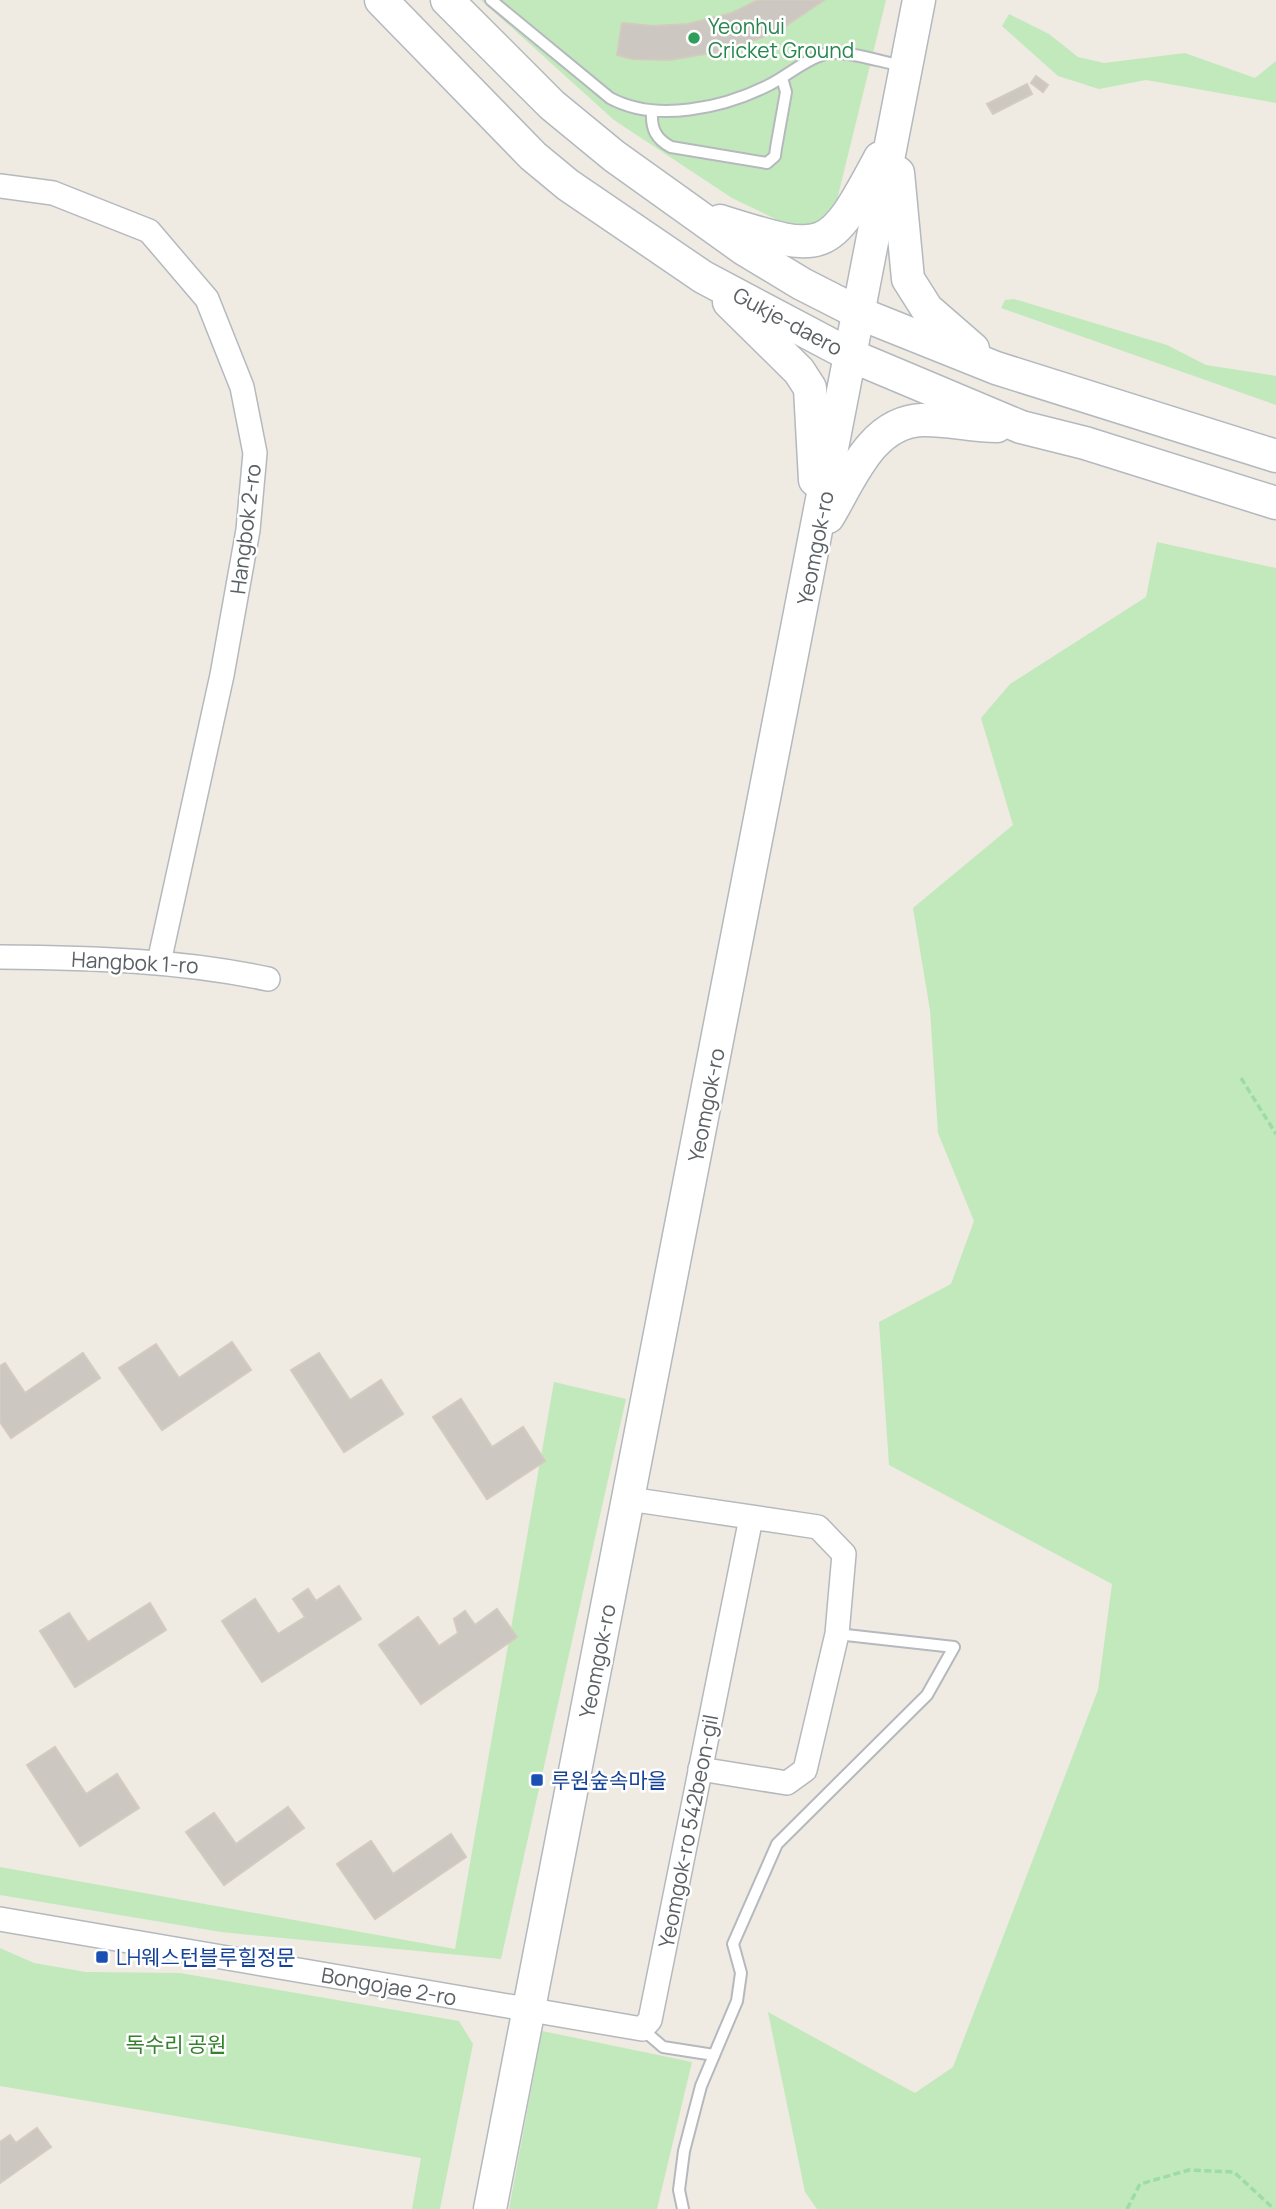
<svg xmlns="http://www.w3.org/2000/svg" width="1276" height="2209" font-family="Manrope,'Noto Sans KR',sans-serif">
  <rect width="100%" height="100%" fill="#efeae2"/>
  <g fill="#c2e9bb">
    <path d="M481,0H886L834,212L813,226L780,221L732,198L614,120Z"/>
    <path d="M1009,14L1049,34L1078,57L1104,63L1185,53L1255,78L1276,61V103L1146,80L1099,89L1058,76L1002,26Z"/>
    <path d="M1014,299L1167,345L1206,365L1276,376V405L1001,308L1005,300Z"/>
    <path d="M1157,542L1276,568V2209H817L805,2192L768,2012L915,2093L953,2067L1098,1690L1112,1584L889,1465L879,1322L951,1284L974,1221L938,1133L930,1010L913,908L1013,825L981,718L1010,684L1146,597Z"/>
    <path d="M554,1382L626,1399L501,1959L221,1932L0,1895V1867L455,1949Z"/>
    <path d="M0,1948L34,1963L86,1972L180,1973L459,2021L473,2044L440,2209H412L421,2158L0,2086Z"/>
    <path d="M542,2031L692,2062L657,2209H509Z"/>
  </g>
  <g fill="#ccc7c1" stroke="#d4cabf" stroke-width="2">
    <path d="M758,0H824L775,33L722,51L670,60L633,59L617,55L622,23L653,26L688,24L732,13Z"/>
    <path d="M1036,76L1048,85L1043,92L1031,83Z"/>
    <path d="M1027,84L1032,94L993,114L987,104Z"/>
    <path d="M232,1342L251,1370L162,1430L119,1368L156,1344L179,1378Z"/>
    <path d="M83,1353L100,1378L11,1438L0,1422V1366L5,1363L25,1393Z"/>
    <path d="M319,1353L350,1400L381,1380L403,1414L344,1452L291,1370Z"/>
    <path d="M461,1399L492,1447L523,1427L545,1461L487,1499L433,1417Z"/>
    <path d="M339,1586L361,1619L262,1682L222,1621L255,1599L278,1634L305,1617L293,1599L308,1589L316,1601Z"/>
    <path d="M150,1603L166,1630L75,1687L40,1631L69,1613L88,1642Z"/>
    <path d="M497,1609L517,1637L421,1704L379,1645L418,1617L439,1646L458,1633L454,1619L465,1611L475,1625Z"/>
    <path d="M55,1747L86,1794L117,1774L139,1808L80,1846L27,1765Z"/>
    <path d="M288,1807L304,1828L224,1885L186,1832L214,1813L236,1844Z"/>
    <path d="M451,1834L466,1857L375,1919L337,1864L371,1841L393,1874Z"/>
    <path d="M37,2128L51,2147L0,2183V2142L10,2135L16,2143Z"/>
  </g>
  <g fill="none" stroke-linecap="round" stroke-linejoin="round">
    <defs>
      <g id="lane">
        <path d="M491,0L610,98C656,123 723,108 769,85C787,76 806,59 825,54C843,49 885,63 904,66"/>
        <path d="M652,112C651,129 656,139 671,147L767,163L775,156L776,148L786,92L782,78"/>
        <path d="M642,2029L663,2047L714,2055"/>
        <path d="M683,2209L679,2190L684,2151L701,2086L737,2001L741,1973L733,1944L777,1844L927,1695L954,1647L837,1634"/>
      </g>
      <g id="street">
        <path d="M0,186L53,193L149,231L207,299L242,387L255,453L248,530L222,675L159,962"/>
        <path d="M0,957C91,958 179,960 268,979"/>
        <path d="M629,1499L818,1527L844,1554L837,1634L805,1770L787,1783L700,1769"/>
        <path d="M0,1919L642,2029L650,2020L751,1518"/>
      </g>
      <g id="secondary">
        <path d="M381,0L533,156L568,185L703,277L852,356L1021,427L1085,443L1276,503"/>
        <path d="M447,0L552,105L614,156L744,249L802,284L861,314L996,368L1276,456"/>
        <path d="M898,173L908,279L927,309L973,349"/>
        <path d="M720,221C825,254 828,256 880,158"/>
        <path d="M729,302L799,371L810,388L815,480"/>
        <path d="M828,517C851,479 871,422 922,420C944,419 973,426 997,426"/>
        <path d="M490,2209L919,0"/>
      </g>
    </defs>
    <use href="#lane" stroke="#b5b9be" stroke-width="14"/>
    <use href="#street" stroke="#b5b9be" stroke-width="26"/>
    <use href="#secondary" stroke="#b3b9be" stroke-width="35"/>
    <g stroke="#9ddca4" stroke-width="3.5" stroke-dasharray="7 3.5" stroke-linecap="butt">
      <path d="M1241,1078L1276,1134"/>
      <path d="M1127,2209L1140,2184L1189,2170L1234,2172L1274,2209"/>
    </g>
    <use href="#lane" stroke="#fff" stroke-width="10"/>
    <use href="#street" stroke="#fff" stroke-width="23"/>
    <use href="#secondary" stroke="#fff" stroke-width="32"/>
  </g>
  <circle fill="#2e9e5b" stroke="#fff" stroke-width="2.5" cx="694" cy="38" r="7"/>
  <g fill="#1a4fb4" stroke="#fff" stroke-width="2.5">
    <rect x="530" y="1773" width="14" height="14" rx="3.5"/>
    <rect x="95" y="1950" width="14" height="14" rx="3.5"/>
  </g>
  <g text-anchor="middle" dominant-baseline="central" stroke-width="5" stroke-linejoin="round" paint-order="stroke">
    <g font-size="21" fill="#27864d" stroke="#fff" text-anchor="start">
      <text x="708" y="26">Yeonhui<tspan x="708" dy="24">Cricket Ground</tspan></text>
    </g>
    <g font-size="21" fill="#5a6064" stroke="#fff">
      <text transform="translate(788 321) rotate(28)">Gukje-daero</text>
      <text transform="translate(245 529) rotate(-83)">Hangbok 2-ro</text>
      <text transform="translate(815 548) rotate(-79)">Yeomgok-ro</text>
      <text transform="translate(135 962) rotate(3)">Hangbok 1-ro</text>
      <text transform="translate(706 1105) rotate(-79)">Yeomgok-ro</text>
      <text transform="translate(597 1661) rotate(-79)">Yeomgok-ro</text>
      <text transform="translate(688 1831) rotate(-79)">Yeomgok-ro 542beon-gil</text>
      <text transform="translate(389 1986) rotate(10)">Bongojae 2-ro</text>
    </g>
    <g font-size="21" fill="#164399" stroke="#fff" text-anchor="start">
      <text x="551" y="1780">루원숲속마을</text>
      <text x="116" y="1957">LH웨스턴블루힐정문</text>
    </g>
    <g font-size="21" fill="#34822b" stroke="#fff">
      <text x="176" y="2044">독수리 공원</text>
    </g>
  </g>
</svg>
